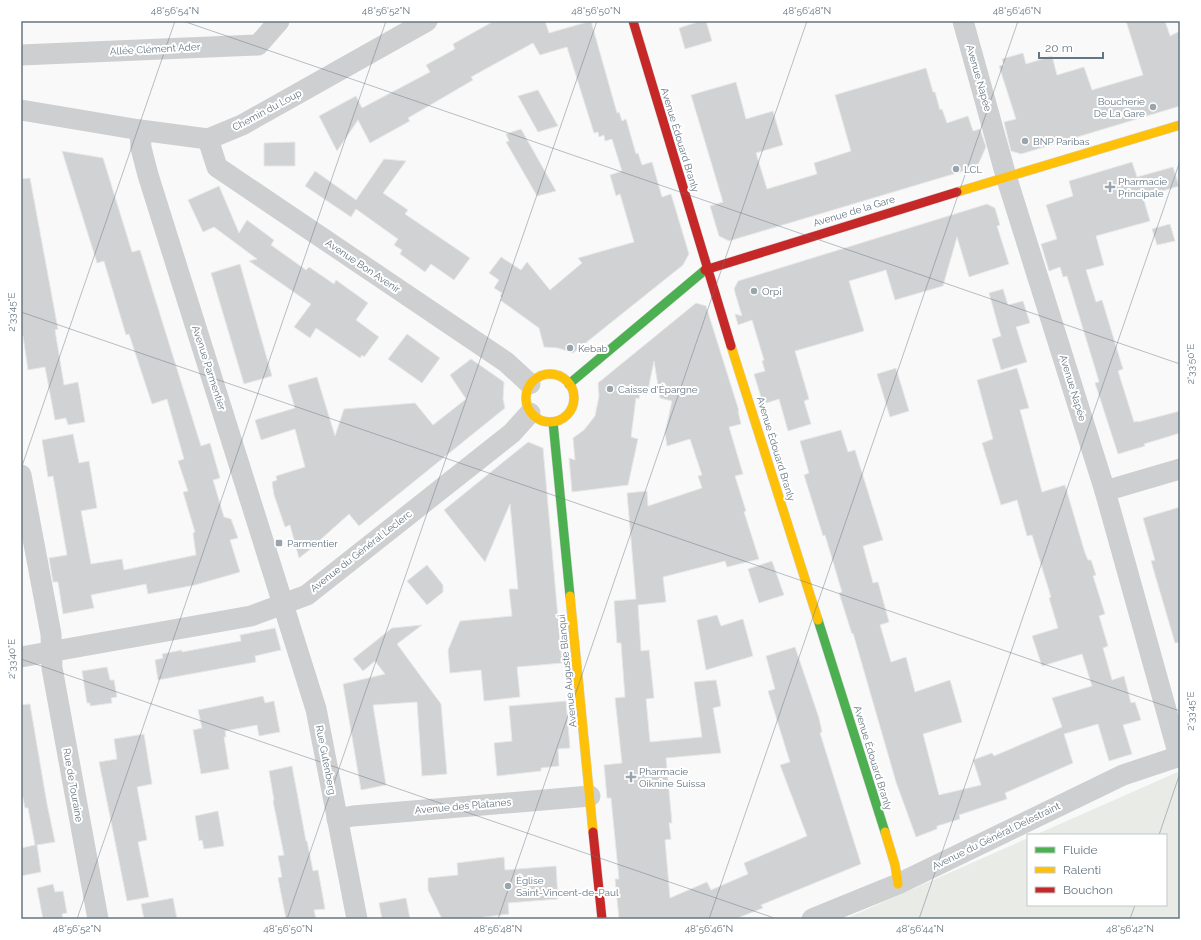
<svg xmlns="http://www.w3.org/2000/svg" width="1201" height="940" font-family="Raleway,sans-serif">
  <rect width="100%" height="100%" fill="#f9f9f9"/>
  <path fill="#e8ebe6" d="M1180,771V919H845L1028,838V905H1166V835H1035Z"/>
  <g fill="#d0d2d3" stroke="#e8e8e8">
    <path d="M494,21H545L549,33L591,21L617,113L619,112L622,121L626,119L636,154L638,153L642,165L652,162L662,197L671,194L689,254L683,265L573,353L558,348L544,347L539,328L500,300L502,298L500,296L502,293L494,288L499,280L489,273L501,257L521,270L527,262L550,290L582,263L578,258L634,242L620,194L616,196L610,175L622,171L612,139L605,141L604,135L599,137L598,132L594,133L567,47L540,55L533,43L471,77L473,80L408,118L410,121L370,143L358,120L337,151L319,116L356,96L362,108L430,72L426,65L455,49L453,44Z"/>
    <path d="M701,21H706L712,41L685,49L679,28Z"/>
    <path d="M1126,21H1165L1170,36L1180,31V106L1021,154L1011,151L1004,122L1016,119L999,66L1004,65L1002,59L1023,53L1026,64L1052,56L1057,75L1084,67L1092,90L1143,75Z"/>
    <path d="M926,68L933,92H935L940,110L942,109L947,123L968,116L973,131L980,129L986,147L977,167L729,241L719,236L710,206L723,202L691,95L736,82L746,119L773,111L783,145L756,153L767,189L817,174L814,163L851,151L835,95Z"/>
    <path d="M538,90L558,126L538,132L518,96Z"/>
    <path d="M521,129L556,191L537,196L506,142L509,141L506,134Z"/>
    <path d="M295,142V166H264V143Z"/>
    <path d="M62,151L103,158L132,252L140,250L201,446L210,443L220,478L213,480L224,517L231,519L238,538L230,540L240,572L195,585L148,594L146,584L91,595L94,608L63,614L58,582H53L49,558L67,555L53,476L48,477L42,440L73,434L79,463L89,461L97,508L81,511L91,564L122,559L124,570L196,555L193,533L195,532L183,492L188,491L178,461L184,459L167,399L152,404L129,334L126,335L104,261L97,263Z"/>
    <path d="M384,159L406,161L383,193L408,210L405,214L470,258L454,280L431,264L425,272L400,254L402,250L394,245L398,239L356,209L351,217L305,186L315,171L356,200Z"/>
    <path d="M1132,162L1137,177L1173,167L1179,186L1143,197L1150,221L1096,236L1104,265L1086,270L1096,302L1102,300L1123,369L1118,371L1134,422L1138,421V422L1180,411V433L1144,444L1145,446L1118,454L1095,383L1099,382L1098,378L1067,276L1063,277L1060,267L1049,271L1041,244L1057,239L1046,205L1073,196L1069,181Z"/>
    <path d="M30,178L58,329L55,330L64,385L78,382L85,422L68,425L66,418L55,420L45,367L28,370L23,336H21V179Z"/>
    <path d="M219,186L239,233L247,220L274,240L271,245L306,270L309,267L334,284L336,280L368,303L356,320L379,337L364,357L362,355L360,358L316,328L310,338L294,327L311,304L249,261L257,259L214,227L203,232L188,200Z"/>
    <path d="M987,204L995,208L1000,225L997,226L1009,264L969,277L957,237L943,286L895,300L886,270L849,281L864,331L795,351L809,399L804,401L811,424L788,431L779,399L763,404L754,374L765,371L762,361L764,360L752,320L738,325L735,314L742,316L734,289L738,281Z"/>
    <path d="M1170,224L1175,241L1157,245L1152,229Z"/>
    <path d="M240,264L272,376L244,384L211,273Z"/>
    <path d="M1003,289L1008,305L1023,301L1030,323L1016,327L1027,362L1001,370L992,339L1001,336L989,293Z"/>
    <path d="M696,303L706,306L739,411H738L741,424L729,427L743,474L735,476L746,511L744,512L759,559L727,567L725,561L663,577L666,602L638,605L641,651L649,650L654,698L646,699L650,742L702,737L694,682L716,680L721,706L713,708L721,753L666,758L672,823H669L671,839L665,840L670,898L707,882L711,890L748,874L744,863L807,836L780,765L790,762L768,691L775,689L766,656L795,647L819,718L822,732L820,733L861,864L761,905L763,908L735,919H619L615,879H619L611,798H607L604,765L622,763L615,698L625,697L621,643H617L614,601L636,599L627,493L647,491L648,506L702,488L698,476L702,475L690,439L667,446L665,433L672,401L660,398L654,361L647,395L640,393L639,399L636,398L631,437L638,439L628,485L572,492L569,458L575,460L573,438L584,430L595,416L599,396L598,383Z"/>
    <path d="M407,334L440,358L422,383L388,359Z"/>
    <path d="M471,359L504,382L503,399L505,408L359,526L349,514L320,540L321,541L299,558L290,525L285,527L274,495L272,482L277,480L276,476L305,467L295,429L261,440L255,420L295,408L288,385L317,377L335,436L344,409L415,403L433,425L466,399L450,375Z"/>
    <path d="M896,368L909,411L890,417L877,374Z"/>
    <path d="M1017,368L1029,408L1020,410L1042,492L1065,485L1085,553L1088,560H1091L1096,575L1093,576L1105,614L1099,616L1108,646L1103,648L1112,680L1124,676L1131,703L1135,702L1141,720L1123,725L1132,754L1109,761L1098,724L1064,734L1073,763L1005,793L1007,799L959,815L960,819L937,826V829L916,837L896,782L853,633L852,634L839,593L842,592L825,535L823,536L804,475L809,473L800,441L841,430L848,452L855,450L883,540L863,546L873,583L878,582L889,622L880,625L891,662L906,657L915,692L950,680L962,722L923,734L939,795L981,785L973,760L992,753L994,756L1062,727L1052,698L1092,686L1082,654L1042,666L1032,636L1058,628L1049,598L1051,597L1032,535L1027,536L1017,500L1001,505L982,443L993,439L977,380Z"/>
    <path d="M528,442L543,448L562,663L517,667L520,697L484,701L481,670L450,673L448,650L460,621L512,616L509,589H518L510,504L485,562L444,510Z"/>
    <path d="M1180,507V642L1175,643L1151,561L1155,560L1143,518Z"/>
    <path d="M772,561L784,595L759,603L748,569Z"/>
    <path d="M427,565L443,585V592L427,605L407,581Z"/>
    <path d="M717,615L721,626L743,619L753,656L706,670L697,620Z"/>
    <path d="M422,625L397,644L441,704L447,774L422,776L417,702L373,705L386,785L361,790L343,684L385,674L375,661L363,671L353,659L392,628Z"/>
    <path d="M275,628L281,650L255,656L256,662L158,680L155,660L163,658L162,654L182,650V652L241,641L240,635Z"/>
    <path d="M107,667L110,680H114L117,697L111,698L112,703L90,706V703H87L82,671Z"/>
    <path d="M263,696L265,703L274,701L280,732L259,736L257,725L225,731L226,737H224L229,769L201,774L193,730L202,728L198,710Z"/>
    <path d="M566,701L570,748L558,749L559,766L541,768V771L497,776L494,743L512,741L509,706Z"/>
    <path d="M30,704L47,804L55,842L37,845L41,872L21,876V848L35,845L28,808H25L21,789V705Z"/>
    <path d="M144,734L152,784L137,787L147,840L138,842L149,897L127,901L99,762L117,759L114,739Z"/>
    <path d="M292,766L306,841H307L313,871L318,870L325,909L314,910L316,919H286L278,878L282,877L278,856L284,855L273,801L274,800L269,771Z"/>
    <path d="M218,811L224,846L204,849L202,840L199,841L195,816Z"/>
    <path d="M504,857L505,870L556,866L558,899L508,903L509,914L469,919H442L428,890V878L458,875L457,863Z"/>
    <path d="M53,884L55,892L63,891L67,913L62,914L63,919H43L37,888Z"/>
    <path d="M173,898L177,919H144L141,904Z"/>
    <path d="M406,898L410,919H382L379,903Z"/>
  </g>
  <g fill="none" stroke-linecap="round" stroke-linejoin="round">
    <defs>
      <g id="fast">
        <path d="M569,384L705,270"/>
        <path d="M553,422L570,596"/>
        <path d="M818,620L885,832"/>
      </g>
      <g id="slow">
        <path d="M957,192L1180,125"/>
        <path d="M731,346L818,620"/>
        <circle cx="550" cy="398" r="24"/>
        <path d="M570,596L593,832"/>
        <path d="M885,832L895,865L898,884"/>
      </g>
      <g id="jam">
        <path d="M633,21L731,346"/>
        <path d="M705,270L957,192"/>
        <path d="M593,832L602,919"/>
      </g>
    </defs>
    <use href="#fast" stroke="#d5d6d7" stroke-width="10"/>
    <use href="#slow" stroke="#d5d6d7" stroke-width="10"/>
    <use href="#jam" stroke="#d5d6d7" stroke-width="10"/>
    <g stroke="#cecfd0" stroke-width="21">
      <path d="M963,21L1006,176L1105,491L1179,756"/>
      <path d="M21,55L258,45L279,21"/>
      <path d="M21,110L140,130L208,139L242,125L427,21"/>
      <path d="M140,130L141,148L148,175L316,709L357,919"/>
      <path d="M208,139L217,167L506,362L530,384"/>
      <path d="M21,475L51,634L52,668L98,919"/>
      <path d="M1105,491L1180,469"/>
      <path d="M21,657L251,616L307,595L512,433L530,413"/>
      <path d="M337,819L353,816L590,796"/>
      <path d="M812,919L898,884L1123,775L1180,756"/>
    </g>
    <use href="#fast" stroke="#4caf50" stroke-width="9"/>
    <use href="#slow" stroke="#ffc107" stroke-width="9"/>
    <use href="#jam" stroke="#c62828" stroke-width="9"/>
  </g>
  <path fill="none" stroke="#657683" stroke-width="1" stroke-opacity="0.45" d="M183,21L1180,364M21,312L1180,711M21,469L175,21M21,659L777,919M1159,835L1180,773M77,919L386,21M287,919L597,21M498,919L807,21M709,919L1018,21M919,919L1180,161M1130,919L1135,905"/>
  <g fill="#99a4ac" stroke="#fff" stroke-width="1.5">
    <circle cx="1153" cy="107" r="4"/>
    <circle cx="1025" cy="141" r="4"/>
    <circle cx="956" cy="169" r="4"/>
    <path d="M1108 181h4v4h4v4h-4v4h-4v-4h-4v-4h4z"/>
    <circle cx="754" cy="291" r="4"/>
    <circle cx="570" cy="348" r="4"/>
    <circle cx="610" cy="389" r="4"/>
    <rect x="275" y="539" width="8" height="8" rx="2"/>
    <path d="M629 771h4v4h4v4h-4v4h-4v-4h-4v-4h4z"/>
    <circle cx="508" cy="886" r="4"/>
  </g>
  <g text-anchor="middle" dominant-baseline="central" stroke-width="4" stroke-linejoin="round" paint-order="stroke">
    <g font-size="10" fill="#657683" stroke="#fff">
      <text transform="translate(155 49) rotate(-3)">Allée Clément Ader</text>
      <text transform="translate(979 78) rotate(74)">Avenue Napée</text>
      <text transform="translate(267 110) rotate(-28)">Chemin du Loup</text>
      <text transform="translate(680 140) rotate(73)">Avenue Édouard Branly</text>
      <text transform="translate(854 211) rotate(-17)">Avenue de la Gare</text>
      <text transform="translate(363 266) rotate(34)">Avenue Bon Avenir</text>
      <text transform="translate(209 368) rotate(72)">Avenue Parmentier</text>
      <text transform="translate(1073 388) rotate(73)">Avenue Napée</text>
      <text transform="translate(776 449) rotate(73)">Avenue Édouard Branly</text>
      <text transform="translate(361 551) rotate(-38)">Avenue du Général Leclerc</text>
      <text transform="translate(567 671) rotate(-96)">Avenue Auguste Blanqui</text>
      <text transform="translate(873 758) rotate(73)">Avenue Édouard Branly</text>
      <text transform="translate(326 760) rotate(79)">Rue Gutenberg</text>
      <text transform="translate(73 785) rotate(80)">Rue de Touraine</text>
      <text transform="translate(463 806) rotate(-5)">Avenue des Platanes</text>
      <text transform="translate(996 836) rotate(-26)">Avenue du Général Delestraint</text>
    </g>
    <g font-size="10" fill="#657683" stroke="#fff" text-anchor="start">
      <text x="1145" y="101" text-anchor="end">Boucherie<tspan x="1145" dy="12">De La Gare</tspan></text>
      <text x="1033" y="141">BNP Paribas</text>
      <text x="964" y="169">LCL</text>
      <text x="1118" y="181">Pharmacie<tspan x="1118" dy="12">Principale</tspan></text>
      <text x="762" y="291">Orpi</text>
      <text x="578" y="348">Kebab</text>
      <text x="618" y="389">Caisse d'Épargne</text>
      <text x="287" y="543">Parmentier</text>
      <text x="639" y="771">Pharmacie<tspan x="639" dy="12">Oiknine Suissa</tspan></text>
      <text x="516" y="880">Église<tspan x="516" dy="12">Saint-Vincent-de-Paul</tspan></text>
    </g>
  </g>
  <rect width="1201" height="940" fill="none" stroke="#ffffff" stroke-width="44"/>
  <rect x="1027" y="834" width="140" height="72" fill="#ffffff" stroke="#c1c8cd"/>
  <rect x="1035" y="847" width="20" height="6" fill="#4caf50" stroke="#c1c8cd"/>
  <text x="1063" y="854" font-size="12" fill="#657683">Fluide</text>
  <rect x="1035" y="867" width="20" height="6" fill="#ffc107" stroke="#c1c8cd"/>
  <text x="1063" y="874" font-size="12" fill="#657683">Ralenti</text>
  <rect x="1035" y="887" width="20" height="6" fill="#c62828" stroke="#c1c8cd"/>
  <text x="1063" y="894" font-size="12" fill="#657683">Bouchon</text>
  <path d="M1039 52v6h64v-6" fill="none" stroke="#657683" stroke-width="2"/>
  <text x="1045" y="52" font-size="12" fill="#657683" stroke="#ffffff" stroke-width="3" paint-order="stroke">20 m</text>
  <rect x="22" y="22" width="1157" height="896" fill="none" stroke="#657683" stroke-width="1.5"/>
  <g font-size="10" text-anchor="middle" fill="#657683">
    <text x="175" y="14">48°56'54"N</text>
    <text x="386" y="14">48°56'52"N</text>
    <text x="596" y="14">48°56'50"N</text>
    <text x="807" y="14">48°56'48"N</text>
    <text x="1017" y="14">48°56'46"N</text>
    <text transform="translate(11 312) rotate(-90)" y="4">2°33'45"E</text>
    <text transform="translate(1190 364) rotate(-90)" y="4">2°33'50"E</text>
    <text transform="translate(11 659) rotate(-90)" y="4">2°33'40"E</text>
    <text transform="translate(1190 711) rotate(-90)" y="4">2°33'45"E</text>
    <text x="77" y="932">48°56'52"N</text>
    <text x="288" y="932">48°56'50"N</text>
    <text x="498" y="932">48°56'48"N</text>
    <text x="709" y="932">48°56'46"N</text>
    <text x="920" y="932">48°56'44"N</text>
    <text x="1130" y="932">48°56'42"N</text>
  </g>
</svg>
